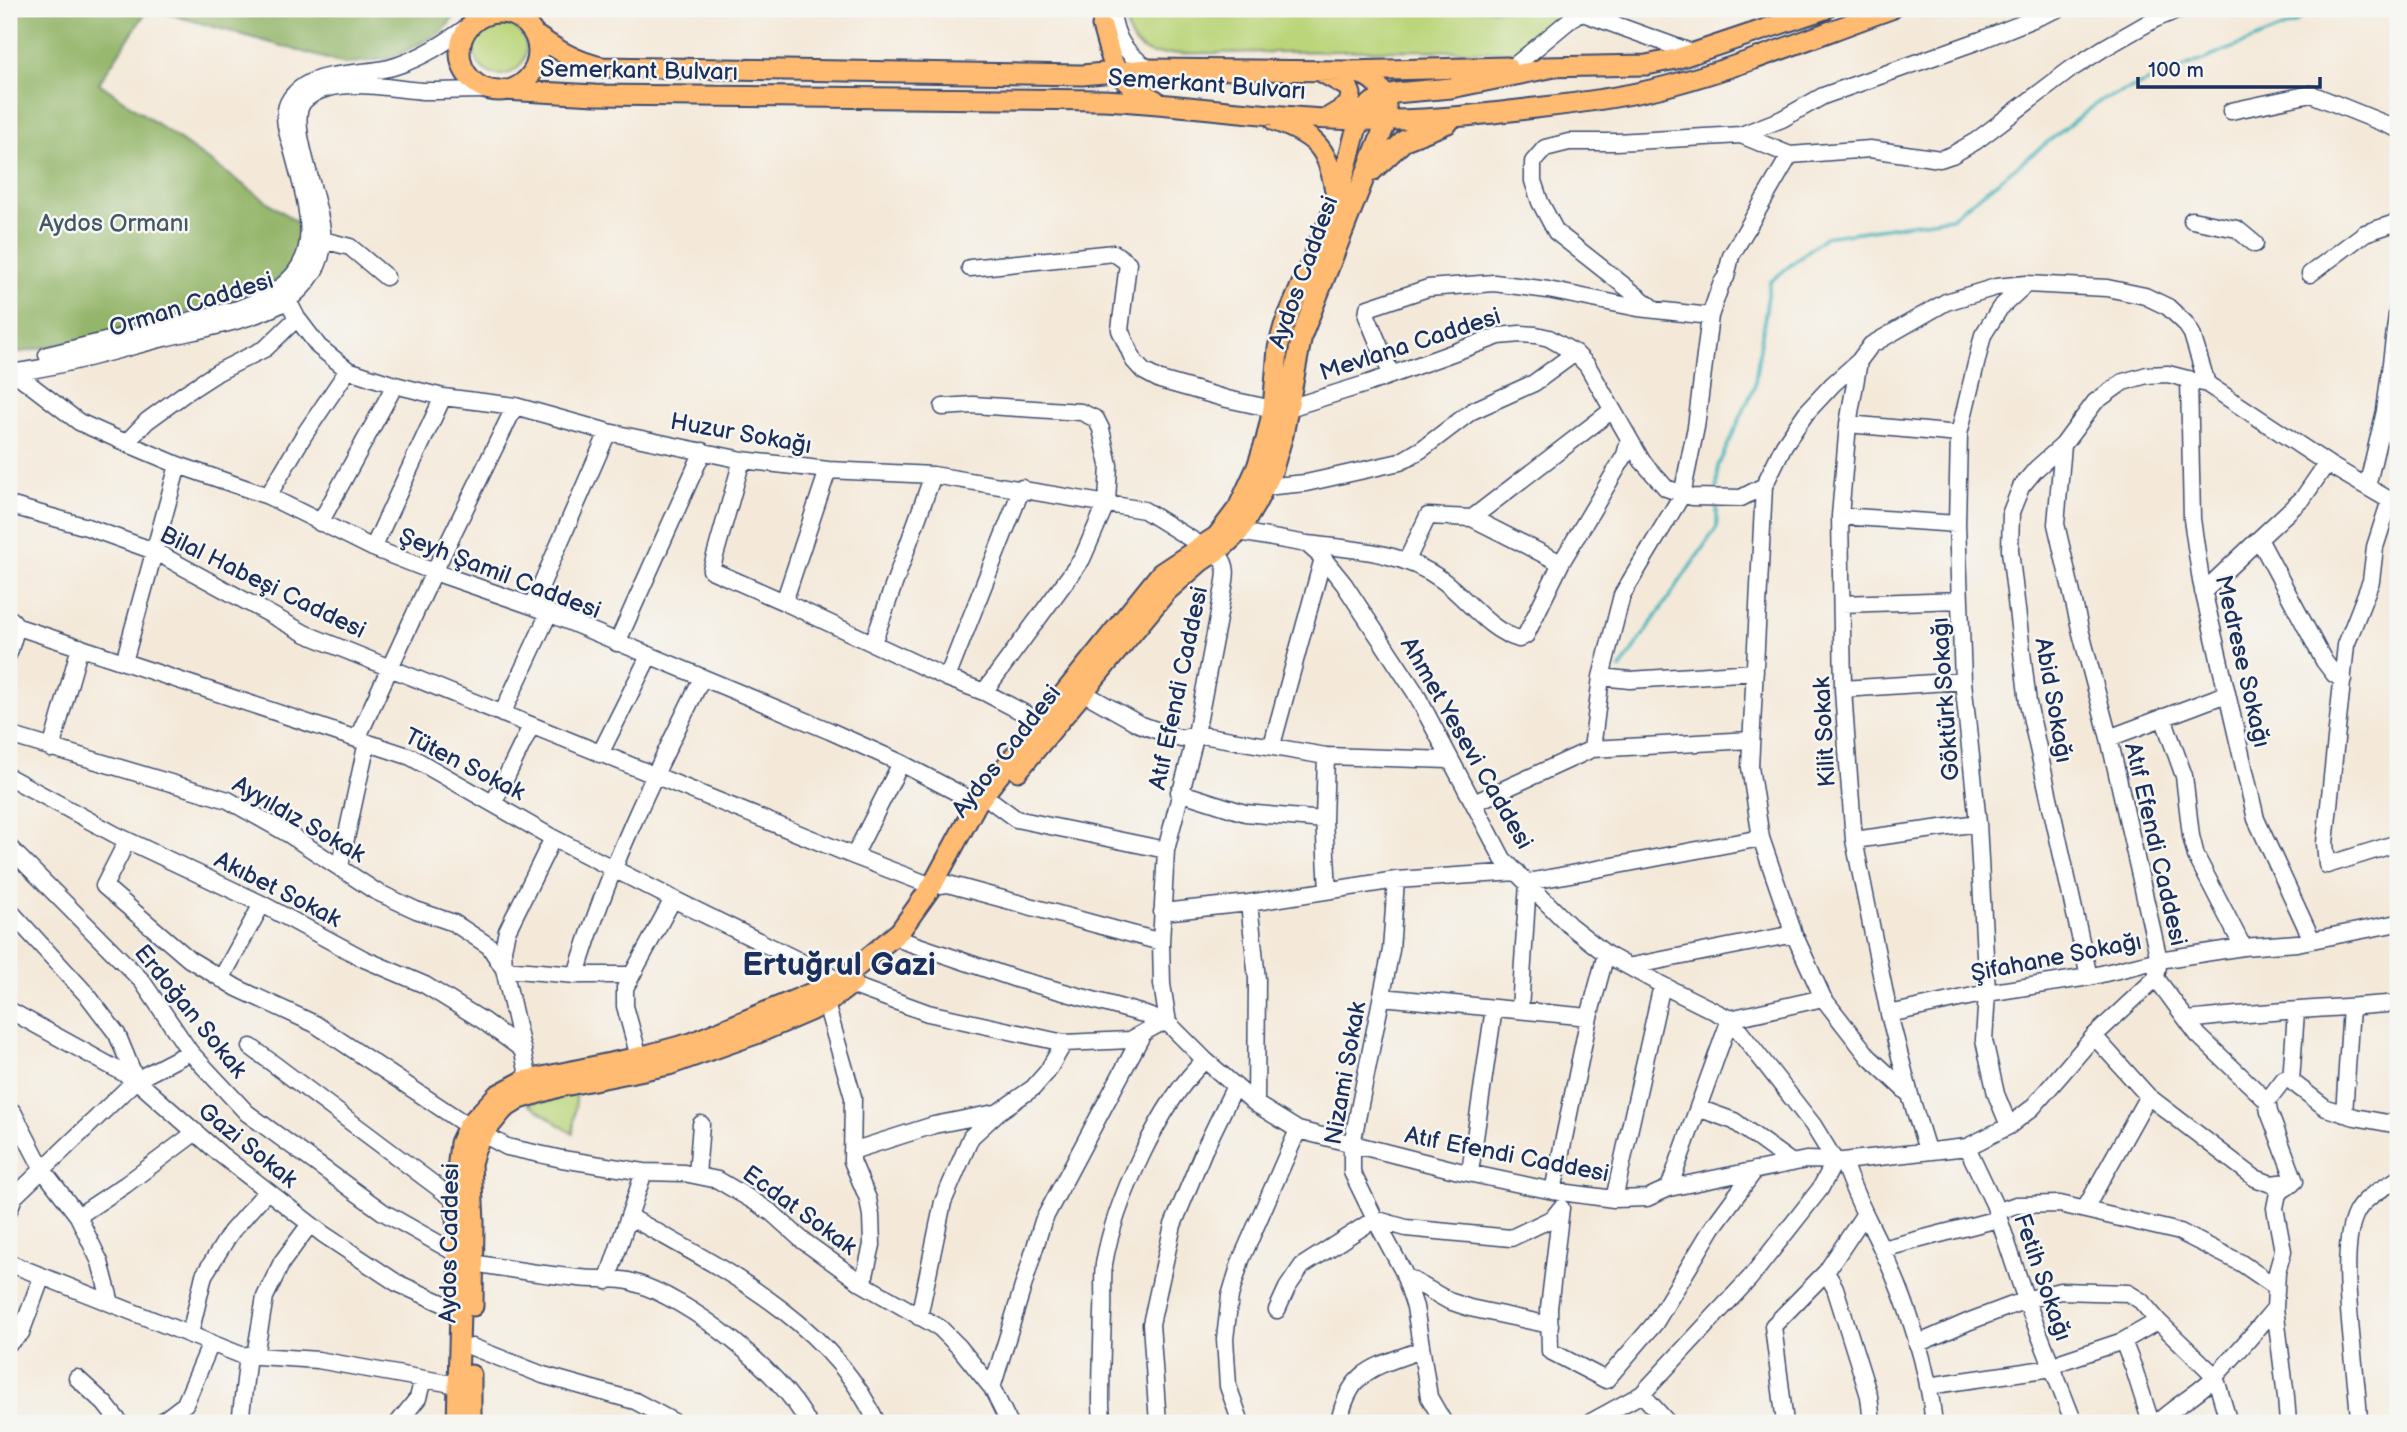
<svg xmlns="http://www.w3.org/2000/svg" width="2407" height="1432" font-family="'Balsamiq Sans',sans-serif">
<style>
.green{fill:#bbd57a;stroke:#6b826c;stroke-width:2}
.forest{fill:#94b66a;stroke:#587264;stroke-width:2}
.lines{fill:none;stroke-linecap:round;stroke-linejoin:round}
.stream{stroke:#45b5bc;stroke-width:3.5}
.minor-casing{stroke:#3c4b70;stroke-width:19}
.major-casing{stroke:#3c4b70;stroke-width:23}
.minor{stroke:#fff;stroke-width:16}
.major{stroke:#febb71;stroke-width:19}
.labels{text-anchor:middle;stroke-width:5;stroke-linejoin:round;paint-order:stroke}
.street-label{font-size:24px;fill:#1b2f5e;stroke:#f6f6f2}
.park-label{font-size:24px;fill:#435865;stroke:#f6f6f2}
.district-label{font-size:32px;font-weight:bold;fill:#1b2f5e;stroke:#f6f6f2}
</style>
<rect width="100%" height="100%" fill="#f6f6f2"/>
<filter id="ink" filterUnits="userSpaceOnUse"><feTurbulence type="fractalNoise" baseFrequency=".0143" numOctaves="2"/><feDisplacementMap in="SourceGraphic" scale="14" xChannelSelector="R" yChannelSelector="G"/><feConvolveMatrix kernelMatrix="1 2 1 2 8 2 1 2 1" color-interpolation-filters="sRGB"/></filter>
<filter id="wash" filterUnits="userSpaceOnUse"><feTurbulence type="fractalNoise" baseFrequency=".00686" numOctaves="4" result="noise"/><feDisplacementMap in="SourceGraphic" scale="28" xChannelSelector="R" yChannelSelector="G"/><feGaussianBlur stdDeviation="1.57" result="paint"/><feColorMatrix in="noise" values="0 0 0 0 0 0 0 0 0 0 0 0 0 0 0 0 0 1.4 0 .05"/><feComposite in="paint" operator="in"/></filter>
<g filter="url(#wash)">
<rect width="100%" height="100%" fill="#f4e9d9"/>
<!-- green -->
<path class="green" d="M1124,9H1575L1524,52L1402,50L1152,54C1128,45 1128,32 1124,9Z
M474 49a26 26 0 1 1 52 0a26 26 0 1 1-52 0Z
M577,1088L573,1134L528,1103Z"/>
<!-- forest -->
<path class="forest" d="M9,9H148L99,83L302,226C302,249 293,267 276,282C256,298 226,302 201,309C138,326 74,344 9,354Z
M151,9H461L442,32L392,58L345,64Z"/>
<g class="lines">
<!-- stream -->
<path class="stream" d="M1717,488L1718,466L1754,388L1770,282L1825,237L1951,218L2100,101L2295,23L2310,9
M1620,669L1717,527V508"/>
</g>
</g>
<g filter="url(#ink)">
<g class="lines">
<defs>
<path id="minor" d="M1099,9L1102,26
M1111,9C1116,40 1123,51 1149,69
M1580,12L1696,54
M1513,67L1583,9
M2231,111L2311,94L2398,129
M1741,135L1782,119L1823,96L1981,40L2058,9
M2192,220L2237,229L2255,244
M323,240L350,247L386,277
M970,268L1114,253L1128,263L1120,330L1134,361L1143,371L1160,380L1227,399L1273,409L1289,408L1369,383L1499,336L1520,334L1536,335L1549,338L1575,353L1587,365L1642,461L1666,488L1692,497L1741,498L1764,486L1784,445L1806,413L1833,384L1859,361L1871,345L1946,302L1996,287L2026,284L2107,288L2145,296L2168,307L2185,323L2192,334L2207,384
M2310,274L2365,233L2398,222
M281,287L297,318L319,347L348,370L395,385L443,397L515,406L608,432L742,460L828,470L933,475L1144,510L1220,557C1228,566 1226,576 1224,587L1196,734L1166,850L1161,942L1162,984L1168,1023
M1655,310L1556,232L1540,202L1533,181V162L1545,148L1569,142H1616L1741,135L1790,155L1870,149L1940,159L1952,155L1976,141L2071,69L2104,48L2155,19L2180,9
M47,355L238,309C332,275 312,223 291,145C286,130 281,112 291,98C313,67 364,77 396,66C424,57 446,42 470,25
M1859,361L1848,424L1840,516L1843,689L1848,764L1854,840L1889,1014L1910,1095
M9,373C61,367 113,351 164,338C201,329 248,321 281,304C300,294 319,271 322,250C329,214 283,123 304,101C330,74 390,89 423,91C446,91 469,90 492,90
M15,373L79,422L126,443L178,465L268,496L373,548L434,572L532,606L830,731L901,763L977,803
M1391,374L1367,316L1368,308L1428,288L1494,283L1548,290L1638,308L1710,316
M2189,379L2192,519L2201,581L2256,819L2312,940
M943,407L973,405L1081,412L1096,419L1101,429L1109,465L1107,502L1082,559L984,692
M2398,412L2385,411L2398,450
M1848,424L1959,434
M126,443L147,421L184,394L218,372L266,348L297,318
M2063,445L2036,469L2021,487L2011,512L2010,550L2028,703L2089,977
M742,460L711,570L784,602L947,678L984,692L1041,722
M1764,486L1750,767L1761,838L1794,934L1823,998L1869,1057L1910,1095L1927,1150
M1264,487L1306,483L1400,462L1422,449L1472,411L1534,383L1575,353
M2367,487L2385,411L2398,307
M268,496L304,435L348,370
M2390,500L2375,547L2371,581L2346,645L2325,843L2327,865L2398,843
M9,505L87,527L154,551L306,634L854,856L932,886L948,884L1161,942
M1840,516L1957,524
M1472,518L1611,411
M320,523L395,385
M1239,532L1307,544L1323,558L1344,584L1415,692L1503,859L1569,925L1606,954L1662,985L1730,1019L1813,1125L1835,1161L1820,1189L1750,1278L1642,1394L1589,1423
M2259,539L2303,498L2327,463
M1307,544C1354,549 1403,552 1442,580C1468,599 1487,630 1519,639L1526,635L1561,563L1625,455L1629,440
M373,548L443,397
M1407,560L1428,516L1472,518L1561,563
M2203,592L2259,539L2324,661L2334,674L2343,680
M784,602L828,470
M1842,604L1960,600
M532,606L608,432
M9,624L411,757L553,838L673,899L840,981L928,1013L1064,1043L1130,1040L1159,1024L1168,1023
M617,643L703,451
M873,643L933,475
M9,653L17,626L12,620
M124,662L178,465
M1601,677L1630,680L1755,672
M947,678L1022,488
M1843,689L1963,681
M1084,693L1139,724L1181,739L1196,734L1326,756L1449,760
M502,714L549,613
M2163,717L2184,776L2191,836L2196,856L2243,947
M9,735L228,800L290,835L375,891L416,910L454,923L489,946L504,969L576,975
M2109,738L2226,694
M357,739L434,572L515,406
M1272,745L1323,558
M51,749L80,647
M1592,749L1750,740
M600,754L649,656
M1326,756L1324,820L1328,890
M9,777L116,835L262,904L364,959L425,985L482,1020L523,1050
M1179,792L1245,813L1324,820
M494,802L531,726
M993,802L1016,819L1166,850
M1474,803L1592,749L1601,677L1622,595L1682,495L1696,427L1710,316L1721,284L1726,277L1731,256L1790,155
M1854,840L1978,823
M127,841L104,886L189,959L237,988L315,1024L468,1126L507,1147L562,1159L644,1172L684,1173L718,1180L752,1200L772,1213L802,1240L863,1284L940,1328L959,1347L992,1388L1009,1423
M9,847L142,981L190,1052L247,1113L383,1212L459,1255
M854,856L901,763
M340,866L367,742
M1396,880L1391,950L1352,1144V1172L1375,1219L1403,1271L1415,1307L1429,1397L1444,1423
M1249,903L1257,979L1256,1104
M9,910L88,996L117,1034L136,1080
M1162,912L1249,903L1396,880L1517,872
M904,941L1016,979L1140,1013L1168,1023L1205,1060L1256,1104L1298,1130L1459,1171L1553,1191L1614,1199L1647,1198L1669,1188L1806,1160L1843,1161L1967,1147L2009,1126L2032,1108L2094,1036L2156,978L2159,960L2109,738L2081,633L2056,524L2063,445L2095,402L2123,382L2147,375L2168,374L2207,384L2331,466L2398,505
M1632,966L1794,934
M631,975H576C607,871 654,775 702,678
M2156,978L2198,1035L2267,1101L2269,1112L2295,1181
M221,979L262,904
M1382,997L1589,1017
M826,1004L853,1097L852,1161L868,1199L871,1216L872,1245L863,1284
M9,1010L136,1080L220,1154L323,1234L397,1283L460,1311
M1520,1010L1528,882L1761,838
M1889,1014L1987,993L2089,977L2159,960L2243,947L2297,943L2398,923
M2189,1020C2258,1011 2329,1009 2398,1003
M2094,1036L2148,1096L2255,1178L2271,1184L2295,1181
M251,1047L456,1201
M639,1057L625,1006V988L673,899
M529,1079L504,969L503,949L507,931L553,838
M2291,1081L2296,1012
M2267,1101L2284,1079L2291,1081L2326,1108L2355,1117L2398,1125
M1698,1108L1734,1121L1792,1163
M13,1112L43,1170L78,1216L100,1262L111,1303
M2344,1114L2351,1007
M2009,1126L1996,1094L1984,1040L1987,993L1978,823L1963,681L1957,524L1959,434L1983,335L2000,308L2026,284
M1967,1147L1994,1204L2026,1300L2074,1423
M852,1151L934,1125L995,1113
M1843,1161C1853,1193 1868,1219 1882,1249C1907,1301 1928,1366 1934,1423
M1470,1172L1494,1008
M697,1175L701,1124
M1669,1188L1730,1019L1823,998
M1553,1191L1589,1017L1606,954
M1614,1199L1662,985
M1561,1208L1549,1308L1550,1351L1606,1380L1655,1323L1713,1227L1755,1170
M2085,1209L2148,1096
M9,1210L14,1197L136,1080L190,1052
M1996,1212L2016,1205L2060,1204L2180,1232L2241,1263L2276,1287
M78,1216L125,1185L196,1132
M630,1217C721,1268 832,1322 877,1423
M1882,1249L1998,1219
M9,1263L241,1355L318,1360L458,1385H470
M473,1263C509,1269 543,1275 579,1278C594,1280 620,1278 632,1282C689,1298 781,1371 808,1423
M1826,1272L1835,1288L1869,1396L1872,1423
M1405,1276L1449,1301L1470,1308L1550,1325
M607,1281L644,1172
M1277,1310L1287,1288L1302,1266L1375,1219L1406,1228L1511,1238L1553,1218L1561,1208
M919,1317L943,1202L971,1137L997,1113L1033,1088L1047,1072L1064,1043
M190,1334L204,1275L231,1232L267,1191
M2123,1341L2134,1369L2151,1423
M9,1343L21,1333L42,1276
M1917,1344L1970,1321L2026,1300L2060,1291L2128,1293L2141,1301L2158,1321L2215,1376L2229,1423
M472,1347L543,1375L635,1401L676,1423
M255,1356L265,1297L282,1262L310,1224
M77,1378L105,1404L120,1423
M1928,1386L2052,1368L2063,1361L2123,1341L2158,1321
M992,1388L1043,1221L1142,1035
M1642,1394L1668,1423
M160,1423L185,1404L211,1343
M240,1423L248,1355
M398,1423L418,1398L423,1379
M1102,1423L1101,1404C1101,1373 1102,1343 1103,1313C1104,1297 1102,1280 1104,1264C1114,1204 1160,1102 1205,1060
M1158,1423L1151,1324L1173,1225L1204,1150L1235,1086
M1241,1423L1228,1386L1225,1339L1230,1296L1241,1260L1298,1130
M1339,1423C1349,1369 1375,1367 1421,1350
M1785,1423L1773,1326L1826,1272L1864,1215
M2157,1423C2173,1407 2193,1397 2209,1382C2233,1359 2254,1333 2275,1308
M2288,1423L2286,1397L2275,1308L2277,1272L2283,1251L2275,1208L2278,1193L2293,1183
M2359,1423C2358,1372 2335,1254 2356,1213C2364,1197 2384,1188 2398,1179"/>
<path id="major" d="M460 52a39 39 0 1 1 78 0a39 39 0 1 1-78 0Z
M1102,26C1115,70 1112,77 1155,100
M534,34C556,49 576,62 602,67L1082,75L1149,69L1348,71L1507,67
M1544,67L1646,65L1676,59L1825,9
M1323,73L1348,87L1351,94L1349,105L1329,117
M504,90L595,95L1103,100C1198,105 1293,122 1388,120C1437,120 1486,114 1535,108C1581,103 1627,97 1671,85C1746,65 1818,35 1891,9
M1275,121C1320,137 1329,151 1336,197
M1372,171L1405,140L1448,123
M1018,771L1167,591L1200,562L1224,546L1239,532L1255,505L1272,472L1283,435L1302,335L1387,120C1387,92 1378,75 1348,71
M473,1306L474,1222L471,1163L476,1147L484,1133L504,1109L520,1099L559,1087L669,1065L756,1034L826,1004L853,983
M457,1423L460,1311L455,1189L460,1143L468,1126L497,1095L523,1081L639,1057L691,1043L840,981L900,931L932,886L977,803L1041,722L1161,573L1217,536L1238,508L1257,467L1266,440L1273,409L1278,348L1284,326L1337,201L1361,112L1373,102L1395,93L1451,88L1555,67
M471,1423V1375"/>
</defs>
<!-- minor casing -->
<use href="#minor" class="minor-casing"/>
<!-- major casing -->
<use href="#major" class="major-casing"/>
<!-- minor -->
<use href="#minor" class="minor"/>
<!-- major -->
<use href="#major" class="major"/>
</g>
</g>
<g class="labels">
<!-- street labels -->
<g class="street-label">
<text transform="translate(639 70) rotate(1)" y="8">Semerkant Bulvarı</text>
<text transform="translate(1207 84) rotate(4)" y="8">Semerkant Bulvarı</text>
<text transform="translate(1303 272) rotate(-70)" y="8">Aydos Caddesi</text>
<text transform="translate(191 304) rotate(-17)" y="8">Orman Caddesi</text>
<text transform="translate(1410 344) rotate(-18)" y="8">Mevlana Caddesi</text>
<text transform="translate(741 433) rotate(10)" y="8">Huzur Sokağı</text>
<text transform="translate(500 573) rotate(21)" y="8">Şeyh Şamil Caddesi</text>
<text transform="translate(263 582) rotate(26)" y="8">Bilal Habeşi Caddesi</text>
<text transform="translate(2243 661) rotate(77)" y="8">Medrese Sokağı</text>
<text transform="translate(1178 688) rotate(-78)" y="8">Atıf Efendi Caddesi</text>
<text transform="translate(1945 699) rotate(-94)" y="8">Göktürk Sokağı</text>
<text transform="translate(2054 700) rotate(80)" y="8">Abid Sokağı</text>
<text transform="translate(1824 732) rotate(-93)" y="8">Kilit Sokak</text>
<text transform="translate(1467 743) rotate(60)" y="8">Ahmet Yesevi Caddesi</text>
<text transform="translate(1006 751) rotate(-52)" y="8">Aydos Caddesi</text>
<text transform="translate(465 764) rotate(27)" y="8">Tüten Sokak</text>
<text transform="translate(299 819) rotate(30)" y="8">Ayyıldız Sokak</text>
<text transform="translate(2156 844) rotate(77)" y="8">Atıf Efendi Caddesi</text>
<text transform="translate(278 889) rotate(27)" y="8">Akıbet Sokak</text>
<text transform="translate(2056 957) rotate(-11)" y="8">Şifahane Sokağı</text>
<text transform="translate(191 1011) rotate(51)" y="8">Erdoğan Sokak</text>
<text transform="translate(1345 1073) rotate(-80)" y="8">Nizami Sokak</text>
<text transform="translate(248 1145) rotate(39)" y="8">Gazi Sokak</text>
<text transform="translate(1507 1154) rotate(11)" y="8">Atıf Efendi Caddesi</text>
<text transform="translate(800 1210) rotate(36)" y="8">Ecdat Sokak</text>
<text transform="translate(449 1243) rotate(-89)" y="8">Aydos Caddesi</text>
<text transform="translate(2043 1277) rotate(71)" y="8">Fetih Sokağı</text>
</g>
<!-- park labels -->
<g class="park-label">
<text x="114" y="231">Aydos Ormanı</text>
</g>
<!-- district labels -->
<g class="district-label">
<text x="839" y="975">Ertuğrul Gazi</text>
</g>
</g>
<!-- margin -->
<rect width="2407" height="1432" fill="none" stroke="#f6f6f2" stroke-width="35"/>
<!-- scale -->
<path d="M2138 77v10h182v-10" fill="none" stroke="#1b2f5e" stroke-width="3.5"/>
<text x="2148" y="77" font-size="21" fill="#1b2f5e" stroke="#f6f6f2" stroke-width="5" paint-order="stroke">100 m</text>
</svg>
